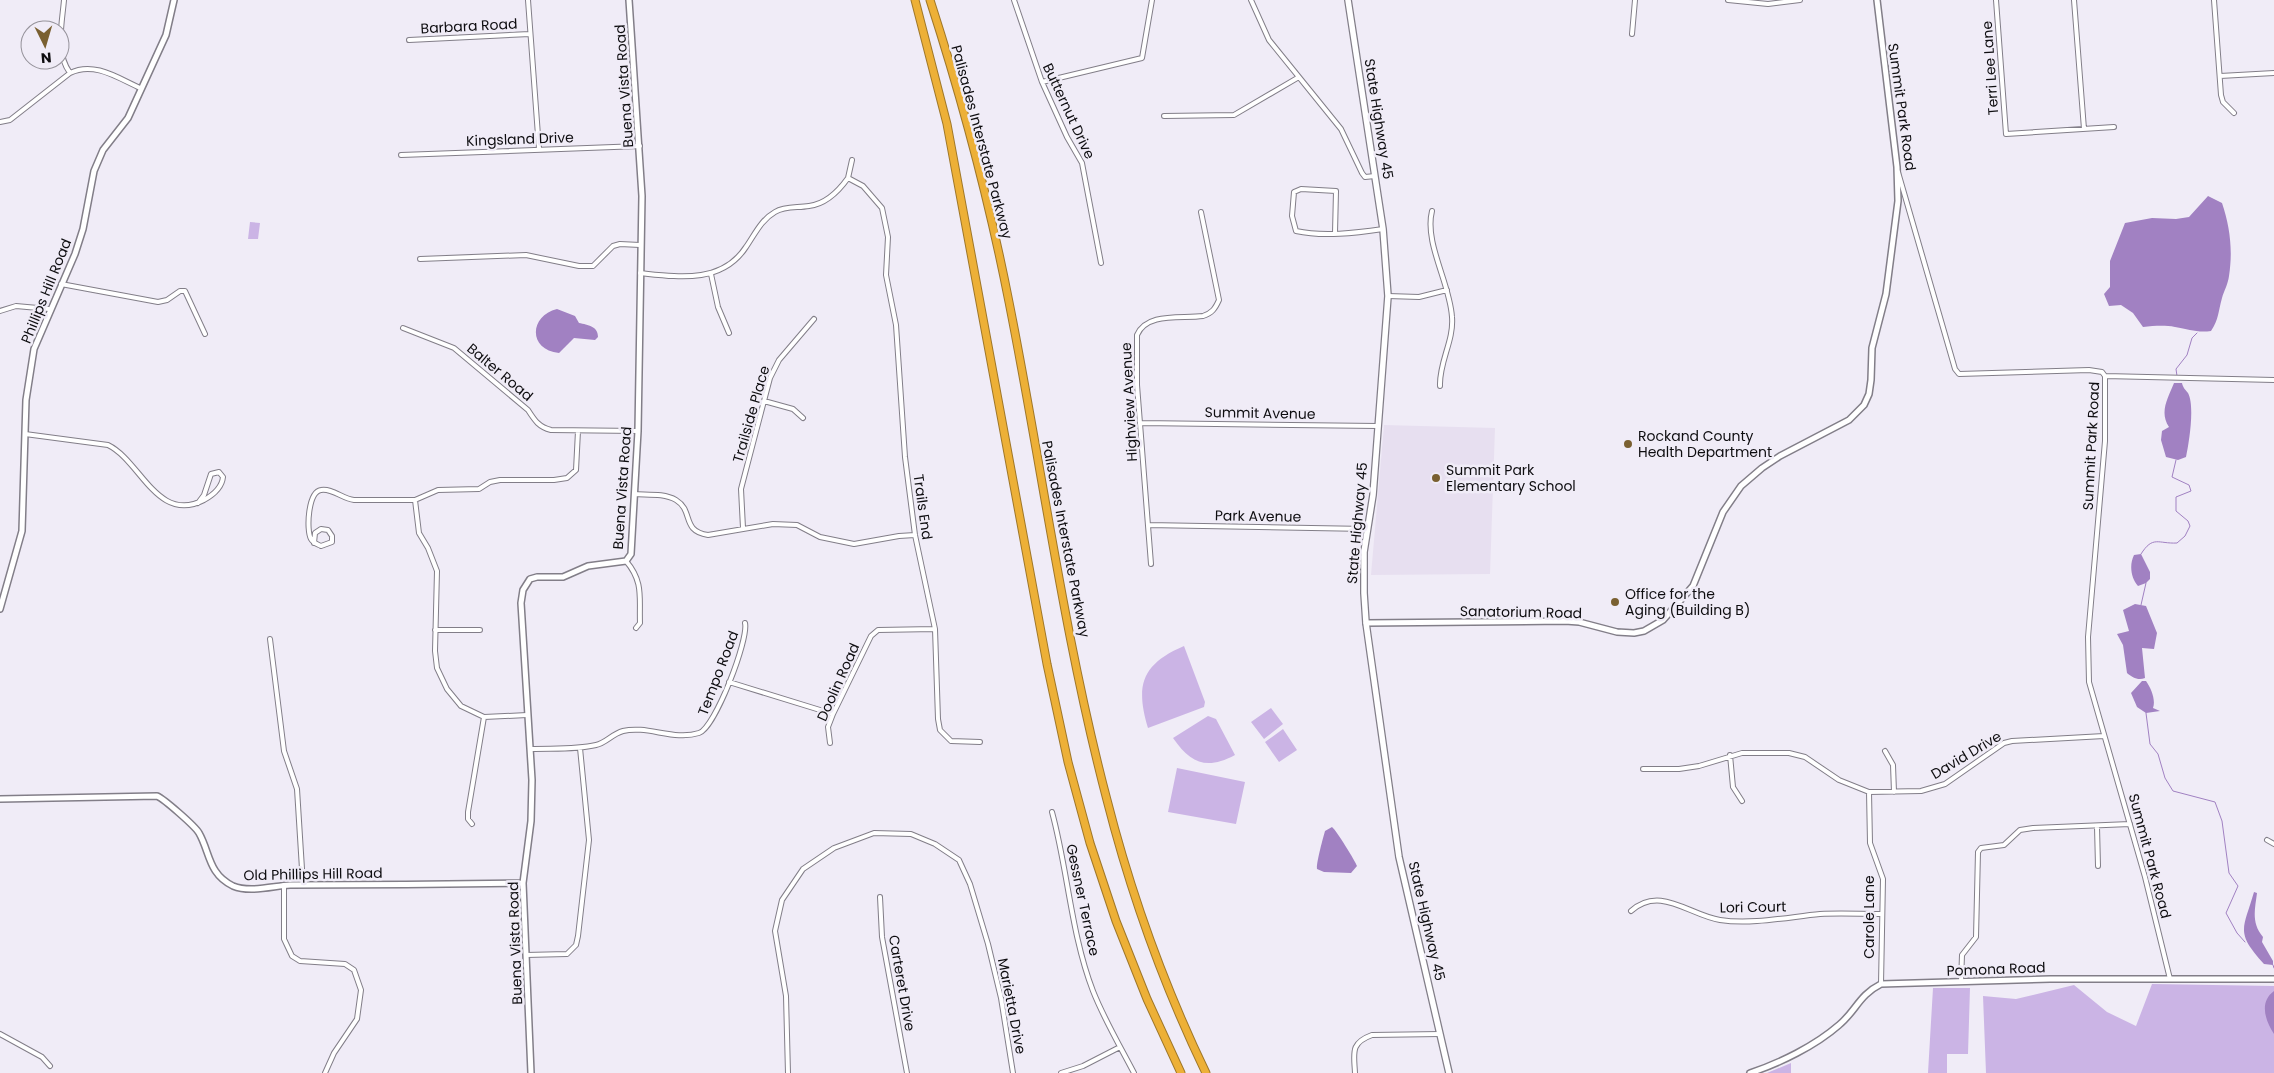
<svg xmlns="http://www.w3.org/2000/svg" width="2274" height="1073" font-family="Poppins,sans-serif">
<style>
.built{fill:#e7dff0}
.green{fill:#cbb4e5}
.water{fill:#a181c2}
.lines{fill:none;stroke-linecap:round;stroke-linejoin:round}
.stream{stroke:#a181c2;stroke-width:1}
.minor-casing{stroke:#827e88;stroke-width:6}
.tertiary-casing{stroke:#827e88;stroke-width:8}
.secondary-casing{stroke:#827e88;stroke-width:8}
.motorway-casing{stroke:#9f7729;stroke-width:9}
.minor{stroke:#fff;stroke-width:4}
.tertiary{stroke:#fff;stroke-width:5}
.secondary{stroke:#fff;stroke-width:5.5}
.motorway{stroke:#edb037;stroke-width:7}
.poi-dot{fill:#7a6031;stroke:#f0ecf7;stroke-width:2}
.labels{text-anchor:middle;stroke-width:5;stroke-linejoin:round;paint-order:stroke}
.street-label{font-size:14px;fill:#0e0d10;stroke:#f0ecf7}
.poi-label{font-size:14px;fill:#0e0d10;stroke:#f0ecf7;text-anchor:start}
</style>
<rect width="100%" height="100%" fill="#f0ecf7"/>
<!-- built -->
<path class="built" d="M1384,425L1495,428L1490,574L1371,575Z"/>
<!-- green -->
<path class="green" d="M250,222L260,223L258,239H248Z
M1184,646L1205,702L1204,707L1148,728C1135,685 1142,664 1184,646Z
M1271,708L1283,724L1264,739L1251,722Z
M1208,716L1216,719L1235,755C1207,770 1191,764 1173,738Z
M1283,729L1297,750L1279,762L1265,742Z
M1177,768L1245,782L1236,824L1168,812Z
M2152,984L2274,986V1073H1986L1983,996L2016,999L2074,985L2107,1012L2136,1026Z
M1933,988H1970L1968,1054H1947V1073H1928Z
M1791,1063V1073H1766H1767Z"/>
<!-- water -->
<path class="water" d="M2208,196L2222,203C2230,227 2233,250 2229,276C2228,284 2224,291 2222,298C2218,312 2219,319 2211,331C2197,333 2189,329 2175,327C2164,325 2154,326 2143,327L2133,313L2121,305L2109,306L2104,294L2110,287V261L2125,223L2152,218L2176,219L2189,217Z
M557,309L575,316L579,323C588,325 598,326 598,337L595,340L574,338L559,353C528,350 529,316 557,309Z
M2174,383H2182C2183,388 2185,389 2188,393C2195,406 2189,443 2186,457L2178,460L2166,457L2161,440L2162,431L2169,427C2159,412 2168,398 2174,383Z
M2141,554L2150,572V579L2146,583L2138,586C2131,578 2129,565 2134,555Z
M2135,604L2146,606L2157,633L2154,649L2142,648L2145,678C2138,681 2132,677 2127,673L2123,645L2117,634L2129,631L2123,610Z
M2142,681H2146C2151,688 2156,700 2153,708L2160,711L2146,713L2137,707L2131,693Z
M1332,827C1336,830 1356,862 1357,866L1351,873L1324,872L1317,869C1316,864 1323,838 1325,831Z
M2254,892L2257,893C2255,909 2251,923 2263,937L2262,942L2273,961V965L2264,964C2235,932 2243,930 2254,892Z
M2274,991V1034C2265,1020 2259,1002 2274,991Z"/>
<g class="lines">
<!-- stream -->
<path class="stream" d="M2177,376L2176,369L2187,355L2192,338L2197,333
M2141,554C2153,535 2158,544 2177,543L2185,536L2190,526L2188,521L2176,511V497L2191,491L2189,485L2172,477L2176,460
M2141,605L2146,583
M2146,713L2150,744L2158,754L2165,778L2173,791L2215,802L2222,821L2229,873L2238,886L2226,913L2237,933L2245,942
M2273,965L2274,968"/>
<defs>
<path id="minor" d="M64,0C62,24 55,52 70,73
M528,0L539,149
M1014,0L1042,82L1067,137L1082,163L1101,263
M1251,0L1269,40L1341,129L1362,173L1365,177L1375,176
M1728,0L1768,4L1800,0
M1996,0L2006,134L2114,127
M2074,0L2084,129
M2214,0L2221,95L2223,102L2234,113
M1632,34L1635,0
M409,40L530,34
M2220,76L2274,73
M1042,82L1142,58L1152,0
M1164,116L1234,115L1299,77
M0,122L10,120L70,73C94,61 118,78 140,88
M401,155L640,146
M1898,172L1955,369L1959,374L2089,370L2102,372L2105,376V441L2088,637L2089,682L2145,877L2170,979
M848,178L852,160
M1432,211C1424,243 1450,283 1452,317C1454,341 1439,362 1440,386
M1335,233L1336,191L1301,189L1294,192L1292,216L1296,231C1323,237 1356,233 1383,229
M420,259L526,255L579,266H593L613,246L620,244L640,245
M640,273C678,277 722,284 746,247C755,234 761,220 775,212C785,206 797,208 809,206C826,204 838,192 848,178L863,186L882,208L888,237L886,275L896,325L905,457L915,535L935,629L938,719L940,730L951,741L980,742
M711,274L718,307L729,333
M61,284L158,302L167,300L180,291H185L205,334
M1388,296L1419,297L1447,290
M0,311L16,306L49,309
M403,328L454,348L528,410C535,421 539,427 551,430L638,431
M2105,376L2274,380
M764,401L793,409L803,418
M1141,423L1378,426
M25,434L108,445C141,461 157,524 204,500C213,495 222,487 223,477L219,472L211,474L204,495L198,503
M634,494C647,495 664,493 676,500C694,511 681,531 708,535L773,524L797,525L820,537L854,544L899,536L915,535
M415,500L419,533L428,548L437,571L435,651L437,668L447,689L461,706L484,717L527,715
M1148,525L1367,529
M743,528L741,489L770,378L779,360L814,319
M314,543L315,533L321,529L328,530L332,536V542L321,546C317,544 313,543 311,539C306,530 308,492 321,490C332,488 343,499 354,500H415L438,490L479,489L490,482L500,480H554L567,478L576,470L578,431
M626,561C644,582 639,598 640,623L636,628
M1151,564L1137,385V335C1147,312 1181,319 1203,316C1212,313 1215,309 1219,300L1201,212
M435,630H480
M270,639L284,751L297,789L303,885
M729,682L833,714
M830,743L828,727L833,714L871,636L878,630L935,629
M531,749C552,748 575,750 596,745C606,743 612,734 623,731C647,725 674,741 699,733C715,728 749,639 745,623
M1885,751L1893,765L1894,792
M1730,755L1733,787L1742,801
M1643,769H1679L1699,766L1742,753H1789L1805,757L1839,780L1869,792L1921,791L1945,784L2004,743L2012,741L2104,736
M1869,792L1870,843L1883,879L1881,984
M1052,812C1068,871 1071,934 1093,991C1104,1019 1120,1046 1134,1073
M472,824L468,819V812L484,717
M2097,827L2098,866
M2267,840L2274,844
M284,885V939L292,956L300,961L345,964L354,970L361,990L357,1019L334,1053L325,1073
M880,897L882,937L907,1073
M1631,911C1660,885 1689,915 1720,920C1751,925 1789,917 1820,914C1840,913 1861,914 1881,914
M526,955L567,954L576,945L578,936L589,840L580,748
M1961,982L1962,955L1976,937L1978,852L1981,848L2004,845L2020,830L2033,828L2130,824
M0,1034L42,1057L50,1066
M788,1073L786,996L775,931L782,900L803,869L834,848L874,833L911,834L935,844L959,860L970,884L988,944L1001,998L1013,1073
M1061,1073L1083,1066L1120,1047
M1355,1073C1354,1053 1350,1043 1372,1035L1440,1034"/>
<path id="tertiary" d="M0,609L22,531L26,400L34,349L75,254L83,229L94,171L103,150L128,118L166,35L174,0
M1366,623L1565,621L1579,622L1617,632L1634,633L1644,631L1663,620L1693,586L1723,512L1741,486L1762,468L1780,456L1849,420L1864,405L1869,394L1871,380L1872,348L1886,294L1898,201L1897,167L1877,0
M0,799L157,796C164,799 195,826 199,833C210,852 208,874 233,886C250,893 273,886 290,885C368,885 445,884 523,883
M531,1073L523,883L531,821L532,780L521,603L523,590L530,579L537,577H563L588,566L626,561L631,554L638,431L642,196L629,0
M1750,1073C1780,1063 1815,1046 1839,1025C1856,1011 1859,995 1881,984L2050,979H2274"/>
<path id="secondary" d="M1348,0L1383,229L1388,296L1373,495L1364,552V593L1366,623L1399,857L1449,1073"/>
<path id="motorway" d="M915,0L947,124L1047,664L1068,762L1090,843L1116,921L1147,999L1181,1073
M930,0C962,99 989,200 1009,302C1042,468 1064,637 1107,800C1131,894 1164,986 1206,1073"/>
</defs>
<!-- minor casing -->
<use href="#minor" class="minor-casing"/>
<!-- tertiary casing -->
<use href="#tertiary" class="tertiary-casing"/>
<!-- secondary casing -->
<use href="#secondary" class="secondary-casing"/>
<!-- motorway casing -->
<use href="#motorway" class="motorway-casing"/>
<!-- minor -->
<use href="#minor" class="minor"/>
<!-- tertiary -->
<use href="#tertiary" class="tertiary"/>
<!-- secondary -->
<use href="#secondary" class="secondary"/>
<!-- motorway -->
<use href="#motorway" class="motorway"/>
</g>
<!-- markers -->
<g class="poi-dot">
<circle cx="1628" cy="444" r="5"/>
<circle cx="1436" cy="478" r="5"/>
<circle cx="1615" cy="602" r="5"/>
</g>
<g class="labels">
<!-- street labels -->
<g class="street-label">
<text transform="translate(469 26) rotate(-3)" y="5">Barbara Road</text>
<text transform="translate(1990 68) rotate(-94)" y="5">Terri Lee Lane</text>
<text transform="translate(624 86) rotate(-94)" y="5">Buena Vista Road</text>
<text transform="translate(1902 107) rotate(82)" y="5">Summit Park Road</text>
<text transform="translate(1069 111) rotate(65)" y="5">Butternut Drive</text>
<text transform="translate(1379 119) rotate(81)" y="5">State Highway 45</text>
<text transform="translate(520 139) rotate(-2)" y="5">Kingsland Drive</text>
<text transform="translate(982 142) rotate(75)" y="5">Palisades Interstate Parkway</text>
<text transform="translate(46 291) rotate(-68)" y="5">Phillips Hill Road</text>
<text transform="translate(500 372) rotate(40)" y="5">Balter Road</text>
<text transform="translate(1129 402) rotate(-93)" y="5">Highview Avenue</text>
<text transform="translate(1260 413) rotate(1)" y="5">Summit Avenue</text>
<text transform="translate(751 414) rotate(-74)" y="5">Trailside Place</text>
<text transform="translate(2091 446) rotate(-87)" y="5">Summit Park Road</text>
<text transform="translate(622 488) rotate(-86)" y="5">Buena Vista Road</text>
<text transform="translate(923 507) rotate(82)" y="5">Trails End</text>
<text transform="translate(1258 516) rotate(1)" y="5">Park Avenue</text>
<text transform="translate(1357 523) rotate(-85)" y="5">State Highway 45</text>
<text transform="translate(1066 539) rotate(79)" y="5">Palisades Interstate Parkway</text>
<text transform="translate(1521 612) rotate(1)" y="5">Sanatorium Road</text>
<text transform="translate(718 673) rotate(-69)" y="5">Tempo Road</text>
<text transform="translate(838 682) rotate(-66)" y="5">Doolin Road</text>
<text transform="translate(1966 755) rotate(-31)" y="5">David Drive</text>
<text transform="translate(2150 856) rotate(75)" y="5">Summit Park Road</text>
<text transform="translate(313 874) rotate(-1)" y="5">Old Phillips Hill Road</text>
<text transform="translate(1083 900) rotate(78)" y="5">Gessner Terrace</text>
<text transform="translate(1753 907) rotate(-1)" y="5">Lori Court</text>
<text transform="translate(1869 917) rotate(-90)" y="5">Carole Lane</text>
<text transform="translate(1427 921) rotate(77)" y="5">State Highway 45</text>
<text transform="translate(515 943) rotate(-92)" y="5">Buena Vista Road</text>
<text transform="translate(1996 969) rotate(-2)" y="5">Pomona Road</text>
<text transform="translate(902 983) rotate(80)" y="5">Carteret Drive</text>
<text transform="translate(1012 1006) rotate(79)" y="5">Marietta Drive</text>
</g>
<!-- poi labels -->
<g class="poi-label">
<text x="1638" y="441">Rockand County<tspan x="1638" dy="16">Health Department</tspan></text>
<text x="1446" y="475">Summit Park<tspan x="1446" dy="16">Elementary School</tspan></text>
<text x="1625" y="599">Office for the<tspan x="1625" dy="16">Aging (Building B)</tspan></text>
</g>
</g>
<!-- north arrow -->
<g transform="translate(45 45) rotate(175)"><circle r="24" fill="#f0ecf7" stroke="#96939b"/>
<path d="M0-4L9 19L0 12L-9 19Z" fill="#7a6031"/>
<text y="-8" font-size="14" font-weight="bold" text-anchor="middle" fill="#0e0d10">N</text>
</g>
</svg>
